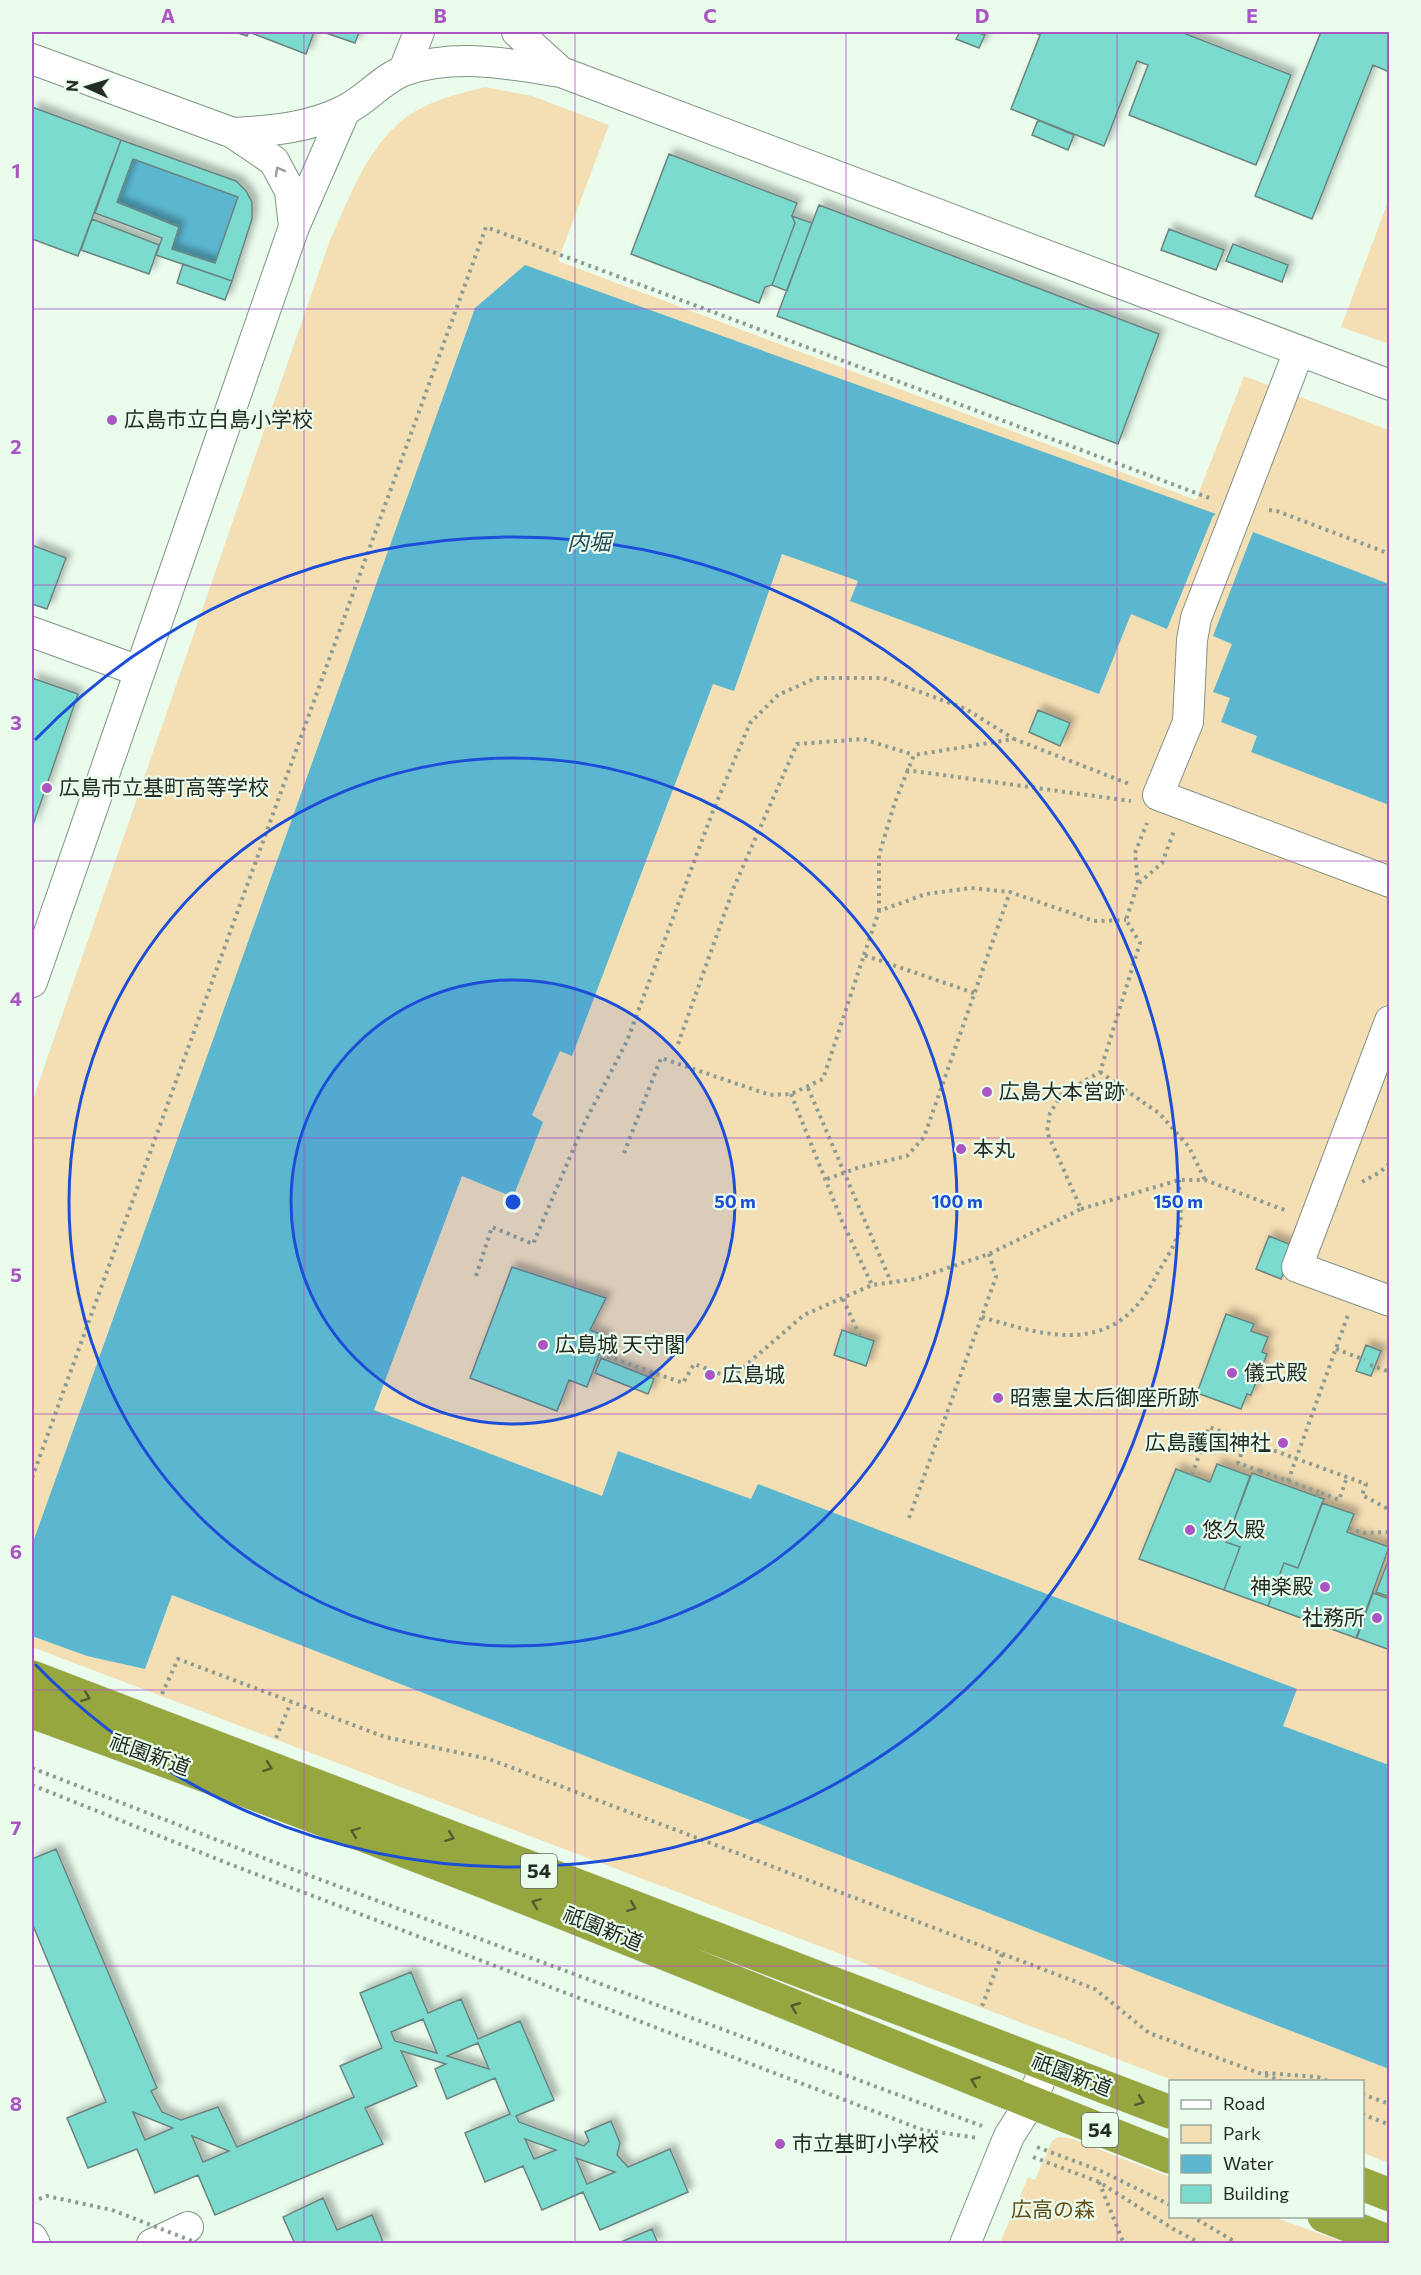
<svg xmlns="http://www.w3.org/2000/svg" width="1421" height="2275" font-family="Commissioner,'Noto Sans JP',sans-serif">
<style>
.green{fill:#f4deb4}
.water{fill:#5bb7d0}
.building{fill:#7adbce;stroke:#6c8480;stroke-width:1.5;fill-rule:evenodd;filter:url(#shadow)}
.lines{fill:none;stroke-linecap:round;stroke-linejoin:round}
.minor-casing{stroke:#819284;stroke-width:32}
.highway-casing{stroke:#e0e1e0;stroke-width:34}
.path{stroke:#8f9c91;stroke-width:4;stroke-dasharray:3 4.5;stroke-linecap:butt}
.minor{stroke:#fff;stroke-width:30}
.highway{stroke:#97a73f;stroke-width:33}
.path-bridge{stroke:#8f9c91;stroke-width:4;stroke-dasharray:3 4.5;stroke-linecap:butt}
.oneway{stroke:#9ca09d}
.oneway2{stroke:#525d2f}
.grid{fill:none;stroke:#aa55c3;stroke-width:1.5;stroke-opacity:0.55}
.ring{fill:none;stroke:#1d4ed8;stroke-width:3}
.poi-dot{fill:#aa55c3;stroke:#eafded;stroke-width:2}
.labels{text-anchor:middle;stroke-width:4.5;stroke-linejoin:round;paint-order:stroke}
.shield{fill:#eafded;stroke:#5f6a61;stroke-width:1.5}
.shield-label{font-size:20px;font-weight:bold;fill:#242b25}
.poi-label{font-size:21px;fill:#242b25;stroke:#eafded;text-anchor:start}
.street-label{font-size:21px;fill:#242b25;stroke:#eafded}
.park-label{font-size:21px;fill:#674f1c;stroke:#eafded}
.water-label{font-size:22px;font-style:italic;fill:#224b56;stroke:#eafded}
.centre{fill:#1d4ed8;stroke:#eafded;stroke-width:3}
.ring-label{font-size:18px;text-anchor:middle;font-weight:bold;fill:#1d4ed8;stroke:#eafded;stroke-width:4.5;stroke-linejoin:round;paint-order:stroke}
.neatline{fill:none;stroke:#aa55c3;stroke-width:2}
.grid-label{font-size:20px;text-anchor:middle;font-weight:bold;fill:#aa55c3}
</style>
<defs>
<filter id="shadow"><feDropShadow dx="5.5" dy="-5.5" stdDeviation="3" flood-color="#0004"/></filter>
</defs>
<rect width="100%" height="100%" fill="#eafded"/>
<!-- green -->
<path class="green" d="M485,87L532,96L609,125L558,261L1196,500L1244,376L1389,430V2163L1363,2153L1362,2082L1175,2081L32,1647V1102L330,240C350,197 366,149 404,119C427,101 458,94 485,87Z
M1389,199L1390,344H1389L1341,327Z
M1058,2137L1070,2138L1170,2177V2216L1274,2217L1345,2243H1000L1028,2177L1035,2180L1052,2141Z"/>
<!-- water -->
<path class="water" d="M133,159L238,197L215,263L172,249L178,227L117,202Z
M525,265L1216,514L1213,516L1167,629L1131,614L1099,694L850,601L858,581L782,554L734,691L713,684L572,1056L560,1051L532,1115L543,1122L513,1197L462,1176L374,1410L602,1496L618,1451L751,1499L758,1484L1297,1689L1283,1726L1389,1765V2069L172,1595L145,1669L87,1656L32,1636V1545L475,308Z
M1253,532L1389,584V805L1251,752L1257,736L1221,722L1230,698L1213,692L1232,644L1213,636Z"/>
<!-- building -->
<path class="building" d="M235,32H314L306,54L249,32L247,36Z
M323,32H359L355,43Z
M960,32H976L985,35L979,48L956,39Z
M1034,32H1181L1291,75L1256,165L1129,115L1148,65L1137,61L1104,146L1011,109L1040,35Z
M1321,32H1390V65L1387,71L1373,65L1312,219L1255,196Z
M32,107L121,140L78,256L32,239Z
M1038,120L1074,135L1068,150L1032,135Z
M121,140L236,181L246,191L252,202V219L232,281L156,255L162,238L95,213ZM133,159L238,197L215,263L172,249L179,227L117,202Z
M669,154L797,203L792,216L795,223L772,285L765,287L759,303L631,254Z
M819,205L1159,334L1118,444L777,316Z
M792,216L812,223L787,291L772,285L795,223Z
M92,219L159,245L149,274L81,250Z
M1169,229L1224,250L1216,270L1161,250Z
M1233,244L1288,265L1282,282L1226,261Z
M183,264L232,281L225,300L177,283Z
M32,545L66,558L47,609L32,604Z
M32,678L78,694L32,828Z
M1038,710L1070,723L1060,746L1029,732Z
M1269,1236L1294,1246L1281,1279L1256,1269Z
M512,1267L606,1298L590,1330L606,1336L587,1387L569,1380L557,1411L470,1378Z
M1226,1314L1254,1324L1251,1331L1268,1337L1262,1352L1267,1354L1251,1395L1247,1394L1241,1409L1197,1393Z
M842,1330L874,1341L866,1366L834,1355Z
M1366,1345L1381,1351L1371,1376L1356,1371Z
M601,1358L654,1379L648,1394L595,1373Z
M1217,1464L1250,1476L1226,1542L1240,1547L1224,1590L1139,1559L1176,1469L1210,1482Z
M1252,1473L1324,1499L1298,1568L1284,1563L1268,1606L1224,1590L1240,1547L1226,1542Z
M1322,1503L1354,1514L1347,1532L1389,1547L1356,1638L1268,1606L1284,1563L1298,1568Z
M1390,1556V1597L1376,1592Z
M1373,1593L1390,1599V1650L1357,1638Z
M56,1849L157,2088L151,2091L162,2112L181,2120L218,2107L237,2147L354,2097L340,2066L382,2048L360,1993L411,1972L428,2013L461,1999L478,2039L520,2021L554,2100L516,2116L519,2122L584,2146L589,2141L585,2132L611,2121L620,2143L617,2155L628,2167L670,2149L688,2192L600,2230L583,2192L542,2210L523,2166L485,2182L465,2133L510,2114L495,2078L447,2099L435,2069L446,2064L401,2051L417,2086L365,2108L383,2144L215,2215L198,2175L155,2193L137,2149L88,2168L67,2118L106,2102L32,1923V1859ZM423,2019L437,2053L395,2041L391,2032ZM478,2043L489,2069L447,2056ZM133,2112L173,2128L145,2140ZM192,2136L229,2151L203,2162ZM525,2139L556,2150L534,2159ZM576,2158L615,2172L587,2184Z
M323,2198L337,2230L372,2215L384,2244H295L283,2217Z
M652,2229L658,2244H616Z"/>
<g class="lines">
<defs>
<path id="minor" d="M517,32L561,72
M32,59L233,133L274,161L290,191L294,227
M404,70L419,32
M233,133C270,131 310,128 345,110C366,100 384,77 406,70C457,53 510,64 561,72L1390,385
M1299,351L1196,618L1192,640L1188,722L1158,795L1390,882
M32,632L139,671
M32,982L294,227L345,110
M1390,1021L1297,1267L1390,1301
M32,2238L35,2244
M152,2244L188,2227
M965,2244L1009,2136L1030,2103L1046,2066"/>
<path id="highway" d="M32,1677L1170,2112
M32,1712C230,1784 427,1858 623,1937C806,2010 987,2086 1170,2157
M1362,2184L1390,2195
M1324,2216L1390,2242"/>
</defs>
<!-- minor casing -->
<use href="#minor" class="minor-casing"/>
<!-- highway casing -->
<use href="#highway" class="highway-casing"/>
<!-- path -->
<path class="path" d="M1269,510L1277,511L1390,554
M906,770L1131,801
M1139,883L1162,863L1174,831
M879,911V855L895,802L914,755L1014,739L1132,785
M864,955L879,911L926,894L971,888L1010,892L1094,921L1126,920
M678,1044L734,887L797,744L863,739L914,755
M1100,1072L1160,1114L1189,1147L1205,1180
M808,1088L891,1282
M791,1094L842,1221L872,1285
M624,1153L661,1058L770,1095L791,1094L823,1079L864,955L974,993
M827,1179L860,1167L907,1156L924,1137L1010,892
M1362,1182L1380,1172L1390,1163
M1081,1209L1179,1180H1205L1287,1211
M476,1276L492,1227L533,1244L584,1124L627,1041L713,811L750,723L778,695L816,678H883L966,709L1014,739
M843,1299L860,1336
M982,1317C1053,1339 1117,1355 1156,1276C1164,1262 1175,1246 1179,1231C1183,1216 1179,1195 1179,1180
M1336,1349L1365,1360
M600,1354L683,1383L694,1364L731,1378L804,1315L872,1285L915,1279L989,1254L1081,1209L1047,1132L1050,1113L1062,1094L1100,1072L1140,943L1126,920L1138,883L1135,853L1147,823
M1370,1365L1390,1372
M1246,1440L1238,1463L1260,1471L1259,1475
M1260,1471L1319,1492
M1192,1475L1209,1427L1366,1484L1362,1495L1390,1510
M32,1478L486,227L1212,499
M1288,1481L1348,1315
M1317,1497L1319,1492L1339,1500L1347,1477
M909,1518L996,1277L989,1254
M1349,1528L1363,1533L1390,1532
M1386,1555L1387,1556
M162,1694L178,1659L385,1737L489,1759L1095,1989L1149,2033L1284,2082
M276,1738L291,1702
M32,1768L284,1866L982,2126
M32,1785L227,1863L923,2130L978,2138
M982,2006L1002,1954
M1265,2073L1318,2077L1330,2082
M1362,2114L1390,2125
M1037,2147L1101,2171L1170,2205
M1033,2157L1099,2182L1175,2230L1202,2244
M1099,2182L1124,2244
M39,2199L47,2196L112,2210
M1191,2216L1239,2244"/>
<!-- minor -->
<use href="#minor" class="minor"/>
<!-- highway -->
<use href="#highway" class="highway"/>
<!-- path-bridge -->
<path class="path-bridge" d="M1362,2094L1390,2104
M112,2210L200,2244"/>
</g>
<!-- one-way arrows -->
<defs><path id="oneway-chevron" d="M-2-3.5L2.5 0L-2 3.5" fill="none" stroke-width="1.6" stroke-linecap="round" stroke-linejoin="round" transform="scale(1.5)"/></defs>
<use class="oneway" href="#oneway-chevron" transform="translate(279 171) rotate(-119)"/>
<g class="oneway2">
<use href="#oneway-chevron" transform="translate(86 1697) rotate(21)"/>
<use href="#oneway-chevron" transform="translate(268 1767) rotate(21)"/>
<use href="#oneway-chevron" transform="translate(355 1832) rotate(-159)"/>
<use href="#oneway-chevron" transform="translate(450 1837) rotate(21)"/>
<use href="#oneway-chevron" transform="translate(536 1903) rotate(-159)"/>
<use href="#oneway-chevron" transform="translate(632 1907) rotate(21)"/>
<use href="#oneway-chevron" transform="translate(795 2007) rotate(-158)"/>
<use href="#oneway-chevron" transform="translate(975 2081) rotate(-158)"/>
<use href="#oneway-chevron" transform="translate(1140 2101) rotate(21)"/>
</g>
<!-- grid -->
<path class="grid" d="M304,32V2244M575,32V2244M846,32V2244M1117,32V2244M32,309H1390M32,585H1390M32,861H1390M32,1138H1390M32,1414H1390M32,1690H1390M32,1966H1390"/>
<!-- distance rings -->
<circle cx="513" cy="1202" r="222" fill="#1d4ed8" fill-opacity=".12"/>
<g class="ring">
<circle cx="513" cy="1202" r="222"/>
<circle cx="513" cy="1202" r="444"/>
<path d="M35 740A665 665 0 1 1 35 1664"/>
</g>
<!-- markers -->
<g class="poi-dot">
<circle cx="112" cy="420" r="6"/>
<circle cx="47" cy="788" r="6"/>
<circle cx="987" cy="1092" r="6"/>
<circle cx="961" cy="1149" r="6"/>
<circle cx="543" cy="1345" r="6"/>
<circle cx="1232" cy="1373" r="6"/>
<circle cx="710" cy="1375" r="6"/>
<circle cx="998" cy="1398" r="6"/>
<circle cx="1283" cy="1443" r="6"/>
<circle cx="1190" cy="1530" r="6"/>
<circle cx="1325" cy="1587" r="6"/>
<circle cx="1377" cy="1618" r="6"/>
<circle cx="780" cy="2144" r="6"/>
</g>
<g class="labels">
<!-- shield labels -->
<g class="shield">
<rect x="521" y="1854" width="36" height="34" rx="4.5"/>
<rect x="1082" y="2113" width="36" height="34" rx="4.5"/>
</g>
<g class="shield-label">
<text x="539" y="1878">54</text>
<text x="1100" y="2137">54</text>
</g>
<!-- poi labels -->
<g class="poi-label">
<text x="124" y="427">広島市立白島小学校</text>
<text x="59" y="795">広島市立基町高等学校</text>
<text x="999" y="1099">広島大本営跡</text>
<text x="973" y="1156">本丸</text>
<text x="555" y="1352">広島城 天守閣</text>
<text x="1244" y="1380">儀式殿</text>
<text x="722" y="1382">広島城</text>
<text x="1010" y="1405">昭憲皇太后御座所跡</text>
<text x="1271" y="1450" text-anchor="end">広島護国神社</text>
<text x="1202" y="1537">悠久殿</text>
<text x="1313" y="1594" text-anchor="end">神楽殿</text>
<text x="1365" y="1625" text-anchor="end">社務所</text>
<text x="792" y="2151">市立基町小学校</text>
</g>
<!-- street labels -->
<g class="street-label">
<text transform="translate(150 1755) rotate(20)" y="7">祇園新道</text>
<text transform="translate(603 1929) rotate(22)" y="7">祇園新道</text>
<text transform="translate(1072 2075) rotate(21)" y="7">祇園新道</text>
</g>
<!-- park labels -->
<g class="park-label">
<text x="1053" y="2217">広高の森</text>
</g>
<!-- water labels -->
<g class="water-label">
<text x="589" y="550">内堀</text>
</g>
</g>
<circle cx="513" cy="1202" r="9" class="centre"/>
<g class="ring-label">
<text x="735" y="1208">50 m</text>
<text x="957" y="1208">100 m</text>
<text x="1178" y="1208">150 m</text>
</g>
<!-- border -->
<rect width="1421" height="2275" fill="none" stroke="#eafded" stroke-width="66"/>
<!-- legend -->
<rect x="1169" y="2080" width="195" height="138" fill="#eafded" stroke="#9ba99d" stroke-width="1.5"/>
<rect x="1181" y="2100" width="30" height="9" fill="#ffffff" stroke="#9ba99d" stroke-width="1.5"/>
<text x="1223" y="2110" font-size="18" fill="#242b25">Road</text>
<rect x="1181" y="2125" width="30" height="18" fill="#f4deb4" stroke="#9ba99d" stroke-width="1.5"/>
<text x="1223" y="2140" font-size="18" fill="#242b25">Park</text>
<rect x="1181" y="2155" width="30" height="18" fill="#5bb7d0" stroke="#9ba99d" stroke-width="1.5"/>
<text x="1223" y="2170" font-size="18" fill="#242b25">Water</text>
<rect x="1181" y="2185" width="30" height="18" fill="#7adbce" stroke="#9ba99d" stroke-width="1.5"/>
<text x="1223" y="2200" font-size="18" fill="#242b25">Building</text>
<!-- north arrow -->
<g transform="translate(87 87) rotate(274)" stroke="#eafded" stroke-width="4.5" paint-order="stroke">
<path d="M0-4.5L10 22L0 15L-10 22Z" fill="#242b25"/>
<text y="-9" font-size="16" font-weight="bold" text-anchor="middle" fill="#242b25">N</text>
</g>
<rect x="33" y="33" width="1355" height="2209" class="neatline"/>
<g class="grid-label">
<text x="168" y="23">A</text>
<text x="440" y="23">B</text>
<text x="710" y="23">C</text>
<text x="982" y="23">D</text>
<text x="1252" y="23">E</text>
<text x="16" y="178">1</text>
<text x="16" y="454">2</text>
<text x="16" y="730">3</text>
<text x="16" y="1006">4</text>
<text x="16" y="1282">5</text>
<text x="16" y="1559">6</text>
<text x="16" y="1835">7</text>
<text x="16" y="2111">8</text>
</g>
</svg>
